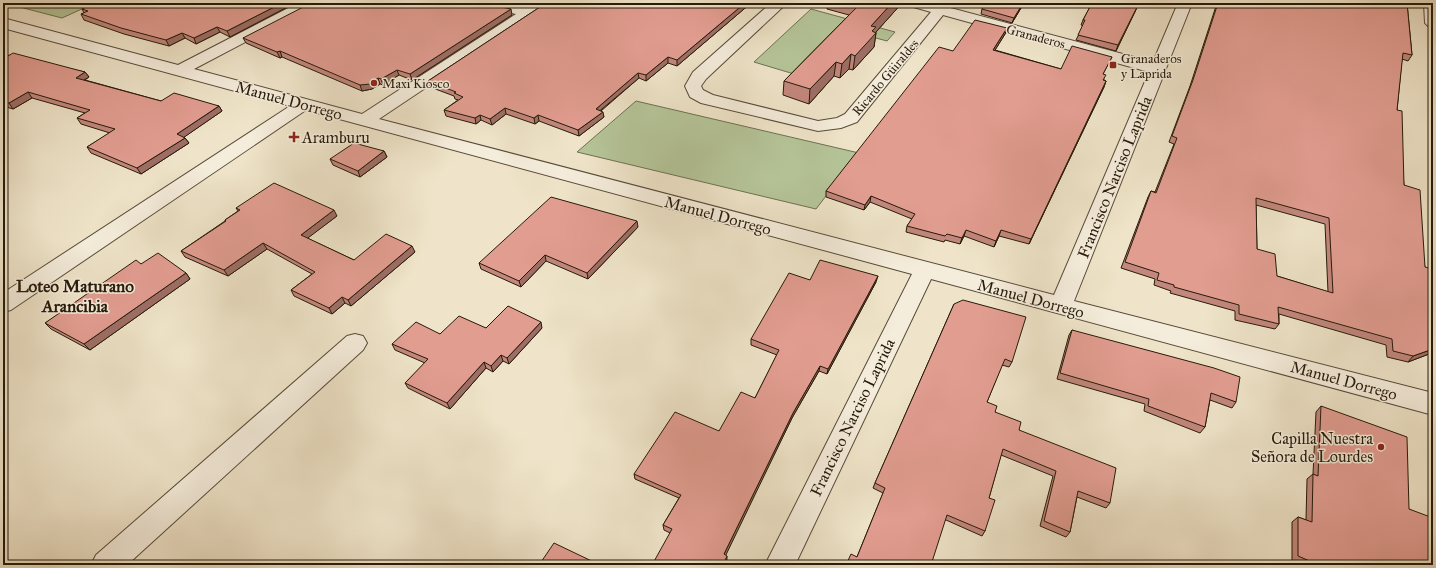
<svg xmlns="http://www.w3.org/2000/svg" width="1436" height="568" font-family="'IM FELL Great Primer',serif">
<style>
.green{fill:#b5c599;stroke:#6e7051}
.lines{fill:none;stroke-linecap:round;stroke-linejoin:round}
.minor-casing{stroke:#584c39;stroke-width:2}
.minor{fill:#f5eddc;fill-rule:evenodd}
.wall{fill:#c2877d;stroke:#261a09;fill-rule:evenodd}
.shaded-wall{fill:#9e6e66;stroke:#261a09}
.building{fill:#e29d91;stroke:#261a09;fill-rule:evenodd}
.poi-dot{fill:#8f2418;stroke:#f5eddc;stroke-width:1.5}
.labels{text-anchor:middle;stroke-width:3;stroke-linejoin:round;paint-order:stroke}
.far-street-label{font-size:13px;fill:#261a09;stroke:#f5eddc}
.far-poi-label{font-size:13px;fill:#261a09;stroke:#f5eddc;text-anchor:start}
.street-label{font-size:16px;fill:#261a09;stroke:#f5eddc}
.poi-label{font-size:16px;fill:#261a09;stroke:#f5eddc;text-anchor:start}
.neighbourhood-label{font-size:17px;font-weight:bold;fill:#261a09;stroke:#f5eddc}
</style>
<rect width="100%" height="100%" fill="#efe4c9"/>
<filter id="stains"><feTurbulence type="fractalNoise" baseFrequency=".005" numOctaves="4"/><feColorMatrix values="0 0 0 0 .2 0 0 0 0 .09 0 0 0 0 .02 0 0 0 .5 -.17"/></filter>
<radialGradient id="worn" r=".72"><stop offset=".6" stop-color="#630" stop-opacity="0"/><stop offset="1" stop-color="#630" stop-opacity=".3"/></radialGradient>
<!-- green -->
<path class="green" d="M4,3H95L62,18Z
M811,9L895,32L887,41L839,28L794,74L754,62Z
M636,101L859,153L816,209L577,152Z"/>
<g class="lines">
<defs>
<path id="minor" d="M298,3H316L314,6L194,69L362,114L516,14L481,6L479,3H507L527,7L533,3H550L548,6L379,119L1054,295L1149,72L943,15L857,122L841,128L818,131L701,103L690,97L685,86L693,72L771,3H787L706,79L701,86L703,90L713,95L818,121L837,118L845,114L931,12L910,6L908,3H932L1153,62L1178,3H1192L1074,301L1433,393V415L931,279L795,565H765L912,274L306,110L11,310L3,312V293L290,106L3,28V18L178,65Z
M1424,3H1433V28L1428,26L1425,23Z
M355,334L363,336L367,343L363,350L127,565H91L96,555L347,336Z"/>
</defs>
<!-- minor casing -->
<use href="#minor" class="minor-casing"/>
<!-- minor -->
<use href="#minor" class="minor"/>
</g>
<!-- wall -->
<path class="wall" d="M89,3H295L230,37L220,32L196,44L185,38L169,46L124,34L84,20L81,14L84,13L82,9L90,5Z
M515,3H531L527,5Z
M546,3H751L677,66L668,63L646,81L639,78L601,111L604,117L579,136L539,121L535,124L506,114L492,125L481,120L476,124L446,116L444,110L458,100L455,99L454,96L430,87L428,81Z
M820,3H902L876,32L874,47L853,70L849,69L840,78L834,76L809,104L783,95L784,81L849,15L827,9V6L820,4Z
M986,3H1024L1012,23L981,14L982,9Z
M1092,3H1134L1133,6L1137,7L1116,51L1076,40L1083,26L1081,25L1083,20Z
M1217,3H1407L1412,55L1408,61L1402,59L1397,110L1404,185L1425,267L1433,318V351L1429,354L1408,362L1387,357L1386,345L1279,314V324L1275,329L1235,320V311L1170,293L1171,291L1154,285L1155,279L1121,268L1148,197L1151,191L1155,192L1174,144L1169,142L1190,86ZM1256,205L1325,224L1328,292L1277,276L1257,249Z
M512,15L412,80L399,75L383,85L380,84L372,89L362,91L282,57L280,58L246,43L243,38Z
M1007,28L1005,34L995,50L1061,69L1112,57L1103,74L1104,80L1106,81L1104,87L1029,244L999,236L994,247L964,236L960,244L945,240L944,242L906,232L907,226L912,219L870,202L864,210L826,197V191L953,51Z
M3,54L85,72L89,77L85,80L161,101L219,106L222,111L184,137L185,138L189,143L141,174L91,153L87,147L110,133L81,124L77,118L85,113L32,98L13,109L3,106Z
M384,151L387,157L360,177L333,165L330,159Z
M236,208L337,216L307,238L354,260L415,252L351,306L345,303L332,314L294,296L291,290L312,274L267,249L228,276L185,257L181,251L225,221V220L238,211Z
M638,227L588,279L546,261L521,287L481,269L479,263Z
M141,264L186,273L190,279L90,350L51,329L45,323Z
M810,280L876,282L827,374L819,371L792,418L725,555L727,561L664,530L663,525L679,498L635,479L634,474L719,431L755,398L777,355L751,345V339Z
M954,304L1012,362L1009,367L1002,365L987,402L995,412L1019,430L1110,503L1106,508L1077,497L1070,532L1066,537L1040,526L1053,476L1001,455L989,498L985,531L982,536L946,520L857,557L883,493L873,488L875,483Z
M486,328H542L509,364L503,361L493,372L486,368L450,409L408,388L405,383L425,363L395,350L392,344L440,334Z
M1072,330L1236,402L1232,408L1210,400L1205,427L1200,433L1144,411L1145,404L1057,379L1069,335Z
M1321,406L1409,509L1433,565H1301L1292,561V522L1298,517L1306,520L1307,479L1313,474L1316,412Z"/>
<!-- shaded-wall -->
<path class="shaded-wall" d="M282,3H295L230,37L227,31Z
M526,3H531L527,5Z
M745,3H751L677,66V60Z
M892,3H902L876,32L875,34L876,33L874,47L853,70L855,56L871,26Z
M1023,3H1024L1012,23L1014,18Z
M1137,7L1135,12L1116,51L1118,45Z
M511,9L512,15L412,80L410,74Z
M217,27L220,32L196,44L194,38Z
M1007,28L1005,34L992,55L993,50Z
M182,33L185,38L169,46L166,40Z
M280,51L282,57L280,58L277,52Z
M851,54L849,69L840,78L842,64Z
M668,57V63L646,81V75Z
M836,62L834,76L809,104L810,89Z
M397,70L399,75L383,85L381,79Z
M85,72L89,77L79,83L76,78Z
M638,73L639,78L596,114V109Z
M378,78L380,84L372,89L362,91L360,85Z
M1106,81L1104,87L1029,244L1031,239Z
M28,92L32,98L13,109L9,103Z
M219,106L222,111L180,140L177,134Z
M505,108L506,114L492,125L490,119Z
M603,112L604,117L579,136L578,130Z
M480,115L481,120L476,124L475,118Z
M538,115L539,121L535,124L534,118Z
M185,138L189,143L141,174L137,168Z
M384,151L387,157L360,177L358,171Z
M871,196L870,202L864,210L865,205Z
M334,210L337,216L304,241L301,235Z
M637,221L638,227L588,279L587,273Z
M966,230L964,236L960,244L962,238Z
M1001,230L999,236L994,247L996,241Z
M263,243L267,249L228,276L224,270Z
M412,246L415,252L351,306L348,300Z
M545,255L546,261L521,287L519,281Z
M186,273L190,279L90,350L84,344Z
M878,276L876,282L827,374L828,369Z
M342,297L345,303L332,314L329,308Z
M541,322L542,328L509,364L507,358Z
M1433,349V351L1429,354L1408,362L1413,356Z
M501,355L503,361L493,372L491,366Z
M484,362L486,368L450,409L447,403Z
M820,366L819,371L792,418L724,559V554L793,413Z
M727,556V561L725,565H723Z"/>
<!-- building -->
<path class="building" d="M94,3H282L227,31L217,27L194,38L182,33L166,40L121,28L81,14L88,11L82,9Z
M311,3H483L511,9L410,74L397,70L381,79L378,78L370,84L360,85L280,51L277,52L243,38Z
M546,3H745L677,60L668,57L646,75L638,73L596,109L603,112L578,130L538,115L534,118L505,108L490,119L480,115L475,118L444,110L463,97L454,93L456,92L428,81Z
M857,3H892L871,26L876,27L872,31L876,33L855,56L851,54L842,64L836,62L810,89L784,81L860,4Z
M986,3H1023L1014,18L982,9Z
M1092,3H1134L1132,6L1137,7L1118,45L1078,35L1085,20H1083Z
M1218,3H1407L1412,55L1403,53L1397,110L1402,111L1404,185L1420,190L1425,267L1429,268L1433,318V349L1413,356L1393,351L1392,339L1278,307L1279,324L1239,314V305L1174,287V285L1157,280L1159,273L1125,262L1151,191L1156,193L1177,138L1172,136L1193,80ZM1256,198L1329,218L1333,293L1277,276L1275,254L1257,249Z
M975,20L1007,28L993,50L1061,69L1072,46L1112,57L1103,74L1106,75L1103,80L1106,81L1031,239L1001,230L996,241L966,230L962,238L947,234L945,236L907,226L915,214L871,196L865,205L826,191L939,47L953,51Z
M13,53L85,72L76,78L161,101L174,93L219,106L177,134L185,138L137,168L87,147L115,129L77,118L90,110L28,92L9,103L3,102V54L8,56Z
M354,143L384,151L358,171L330,159Z
M274,183L334,210L301,235L354,260L386,234L412,246L348,300L342,297L329,308L291,290L315,272L263,243L224,270L181,251L226,221L225,220L240,210L236,208Z
M551,197L637,221L587,273L545,255L519,281L479,263Z
M158,253L186,273L84,344L45,323L136,260L141,264Z
M820,260L878,276L828,369L820,366L793,413L724,554L727,556L723,565H652L672,529L663,525L681,495L634,474L675,412L719,431L741,392L755,398L779,350L751,339L789,273L810,280Z
M963,300L1026,317L1012,362L1005,359L987,402L997,406L995,412L1021,422L1019,430L1116,468L1110,503L1078,491L1070,532L1044,521L1056,471L1003,449L989,498L995,500L985,531L947,515L931,565H846L851,554L857,557L885,488L875,483L954,304Z
M508,306L541,322L507,358L501,355L491,366L484,362L447,403L405,383L428,359L392,344L416,322L440,334L459,316L486,328Z
M1072,330L1214,368L1240,377L1236,402L1211,393L1205,427L1148,406L1149,399L1060,373Z
M1321,406L1407,437L1409,509L1433,518V565H1319L1298,556V517L1312,522L1313,474L1318,476Z
M554,543L600,565H539Z"/>
<!-- markers -->
<g class="poi-dot">
<rect x="1109" y="61" width="8" height="8" rx="2"/>
<circle cx="374" cy="83" r="4"/>
<path d="M292 131h4v4h4v4h-4v4h-4v-4h-4v-4h4z"/>
<circle cx="1381" cy="447" r="4"/>
</g>
<g class="labels">
<!-- far-street labels -->
<g class="far-street-label">
<text transform="translate(1036 36) rotate(15)" y="5">Granaderos</text>
<text transform="translate(885 77) rotate(-50)" y="5">Ricardo Güiraldes</text>
</g>
<!-- far-poi labels -->
<g class="far-poi-label">
<text x="1121" y="63">Granaderos<tspan x="1121" dy="15">y Laprida</tspan></text>
<text x="382" y="88">Maxi Kiosco</text>
</g>
<!-- street labels -->
<g class="street-label">
<text transform="translate(289 100) rotate(15)" y="6">Manuel Dorrego</text>
<text transform="translate(1114 177) rotate(-68)" y="6">Francisco Narciso Laprida</text>
<text transform="translate(718 215) rotate(15)" y="6">Manuel Dorrego</text>
<text transform="translate(1031 298) rotate(15)" y="6">Manuel Dorrego</text>
<text transform="translate(1344 380) rotate(15)" y="6">Manuel Dorrego</text>
<text transform="translate(852 417) rotate(-64)" y="6">Francisco Narciso Laprida</text>
</g>
<!-- poi labels -->
<g class="poi-label">
<text x="302" y="143">Aramburu</text>
<text x="1373" y="444" text-anchor="end">Capilla Nuestra<tspan x="1373" dy="18">Señora de Lourdes</tspan></text>
</g>
<!-- neighbourhood labels -->
<g class="neighbourhood-label">
<text x="75" y="292">Loteo Maturano<tspan x="75" dy="20">Arancibia</tspan></text>
</g>
</g>
<!-- margin -->
<rect width="1436" height="568" fill="none" stroke="#efe4c9" stroke-width="16"/>
<rect x="4" y="4" width="1428" height="560" fill="none" stroke="#261a09" stroke-width="2"/>
<rect x="8" y="8" width="1420" height="552" fill="none" stroke="#261a09"/>
<rect width="100%" height="100%" filter="url(#stains)"/>
<rect width="100%" height="100%" fill="url(#worn)"/>
</svg>
